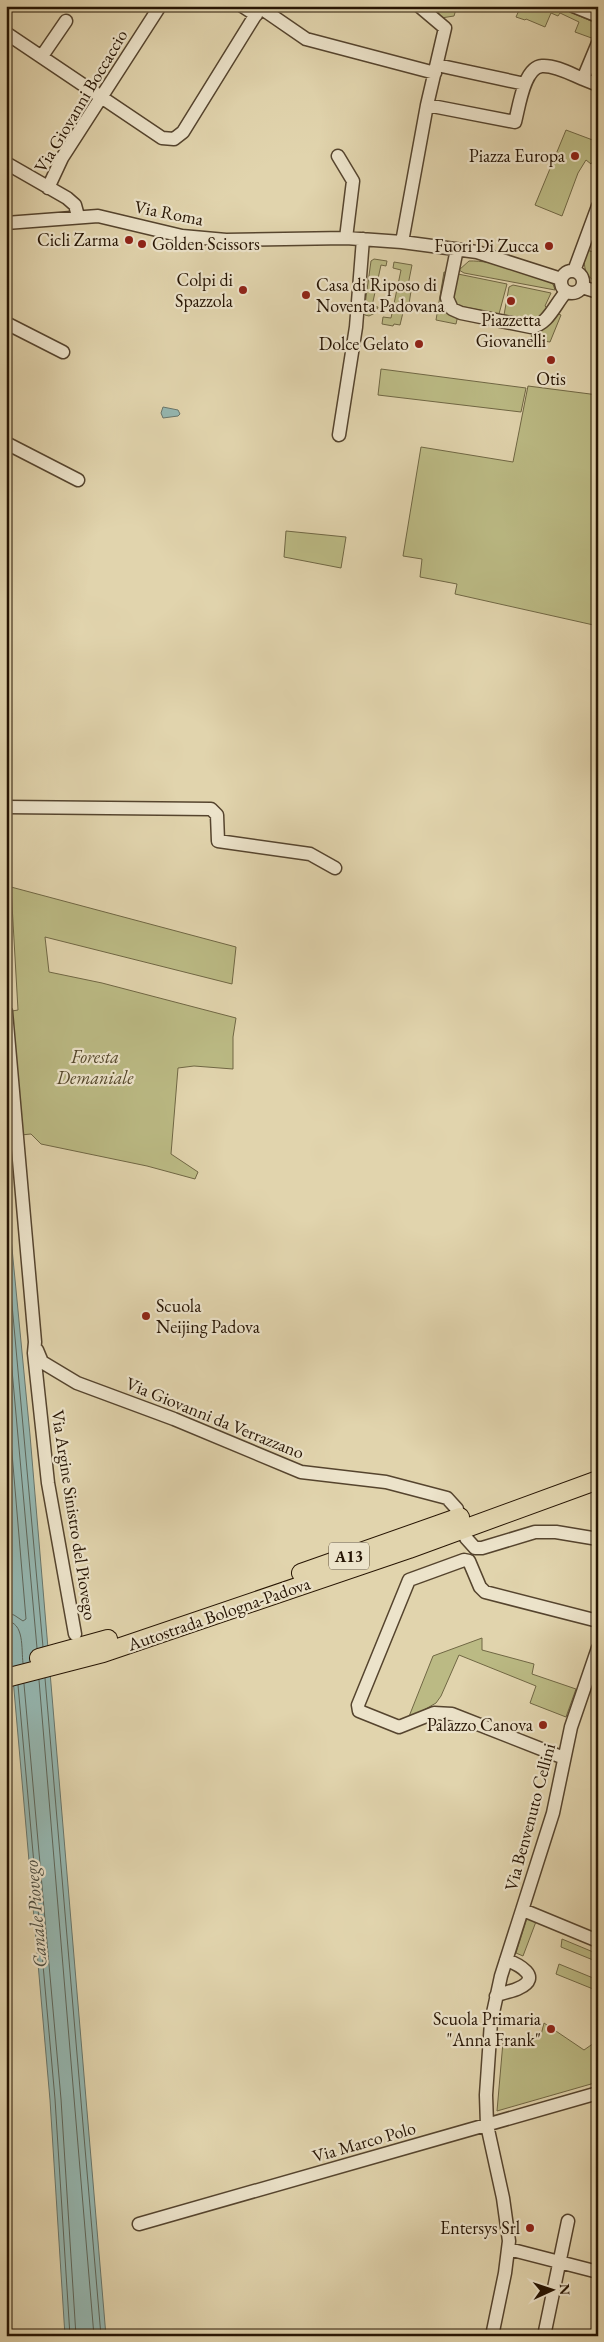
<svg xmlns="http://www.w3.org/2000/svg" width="604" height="2342" font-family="'EB Garamond',serif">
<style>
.green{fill:#bbba84;stroke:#706744}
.water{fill:#95b7b1;stroke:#69766b}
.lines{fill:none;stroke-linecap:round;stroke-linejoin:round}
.shore{stroke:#5e665a;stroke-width:1}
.minor-casing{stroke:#55442e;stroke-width:15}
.highway-casing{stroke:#261403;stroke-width:20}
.minor{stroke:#ece3ca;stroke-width:12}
.highway{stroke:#e1d4ad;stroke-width:18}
.poi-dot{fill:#8f2418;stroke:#ece3ca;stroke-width:2}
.labels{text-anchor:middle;stroke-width:4.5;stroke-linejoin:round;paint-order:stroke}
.shield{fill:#ece3ca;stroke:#61523f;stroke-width:1}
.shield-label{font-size:16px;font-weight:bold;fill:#261403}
.street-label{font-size:18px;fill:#261403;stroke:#ece3ca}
.poi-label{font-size:18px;fill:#261403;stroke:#ece3ca;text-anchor:end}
.park-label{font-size:18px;font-style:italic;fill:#53462a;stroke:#ece3ca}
.water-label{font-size:19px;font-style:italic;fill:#4d4d40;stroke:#ece3ca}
</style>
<rect width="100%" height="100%" fill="#e1d4ad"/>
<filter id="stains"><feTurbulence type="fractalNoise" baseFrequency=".004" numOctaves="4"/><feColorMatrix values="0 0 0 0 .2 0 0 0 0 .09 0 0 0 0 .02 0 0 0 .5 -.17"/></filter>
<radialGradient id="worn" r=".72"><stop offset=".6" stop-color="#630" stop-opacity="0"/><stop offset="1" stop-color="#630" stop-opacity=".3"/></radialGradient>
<!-- green -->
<path class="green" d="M441,6H457L454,16L441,18L438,12Z
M517,6H556L598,24L597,40L575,32L579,22L560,13L558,16L551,13L545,27L526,19L525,20L516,17L520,8Z
M566,130L598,142V159L595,158L591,164L586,160L578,173L562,216L535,205Z
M586,250L598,253V283C583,276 583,264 586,250Z
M374,259L387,261L386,266L381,265L372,306L378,307L375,313L369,316L365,315L364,312L371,261Z
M469,261C492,260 533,273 553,284L555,290L464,273L459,270Z
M394,262L412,265L407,290L411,291L409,304H405L400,325L394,324L393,326L382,324L383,317L391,318L401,270L393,268Z
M444,272L450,273L445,299L458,315L456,324L436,320Z
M458,274L507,284L499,314L455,305L453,301Z
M513,285L551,293L545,306L547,308L537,320L504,315L509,287Z
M556,313L561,315L550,342L531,339L532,330L546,327Z
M381,369L526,388L521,412L378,395Z
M528,386L598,395V626L455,594L457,584L420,577L422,559L403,556L421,447L513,462Z
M286,531L346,537L341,568L284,557Z
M11,887L236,947L232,984L45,937L49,972L102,983L236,1018L233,1037V1069L194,1066L178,1068L171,1154L198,1172L195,1179L147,1166L41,1144L31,1134L21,1135L6,1012L18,1010Z
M482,1638V1650L534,1664L532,1674L576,1689L566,1717L530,1703L536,1686L459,1655L441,1696L436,1703L408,1719L433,1656Z
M528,1915L537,1919L523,1956L516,1953Z
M562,1939L598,1954V1962L561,1947Z
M559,1964L598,1980V1991L556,1974Z
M544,2023L584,2050L594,2043L593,2035L598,2027V2082L497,2111L503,2042L526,2047L529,2035L540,2039Z"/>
<!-- water -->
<path class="water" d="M163,407L178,410L180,414L178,416L163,418L161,413Z
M6,1186L30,1435L106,2336H65L50,2100L9,1633L6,1581Z"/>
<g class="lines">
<!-- shore -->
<path class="shore" d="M6,1238L43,1647
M6,1303L37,1648
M6,1382L26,1619L23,1621L14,1615L6,1613
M6,1621C25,1622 21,1649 23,1663
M45,1678L101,2336
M39,1680L94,2336
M24,1684L61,2099L76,2336
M18,1685L55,2099L70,2336"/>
<defs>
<path id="minor" d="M242,6L256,15
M258,6L306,39L435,73
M573,6L598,16
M6,33L162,138L174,139L183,132L261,6
M598,43L583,79L598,85
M42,56L66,21
M437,65L525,84
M427,105L515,122C519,107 524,67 542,66C555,65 571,74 583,79
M338,156L353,181L346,238
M6,163L67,198L75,205L78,216
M48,188L62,158L160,6
M6,223L98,216L182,236L226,240L346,238L402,242L477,252L561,279
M402,242L427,105L445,28L419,6
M457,249L447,298L452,309L461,313L531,327C548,325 555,304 566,292
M561 282a11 11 0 1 1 22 0a11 11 0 1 1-22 0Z
M574,271L598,206
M582,287L598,292
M6,323L63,352
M339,435L356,327L363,239
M6,443L78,480
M6,807L211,809L217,815L218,841L310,854L335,868
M6,1012L35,1342L34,1353L48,1483L75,1634
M37,1350L42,1362L77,1383L174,1419L301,1472L386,1482L447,1498L457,1509
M466,1538L475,1548H482L535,1532H556L598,1539
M564,1758L452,1714L434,1713L399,1727L359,1711L358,1705L409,1580L464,1560L469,1561L480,1587L485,1592L598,1621
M523,1910L598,1941
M496,1996C503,1992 512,1992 519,1988C543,1977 518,1964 506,1960
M139,2224L598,2093
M509,2249L598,2272
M492,2336L505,2273L509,2241L503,2198L487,2125L486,2095L491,2022L501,1976L553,1813L571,1727L598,1648
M544,2336L568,2221"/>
<path id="highway" d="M301,1573L460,1517
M39,1658L108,1639
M6,1678L103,1653L409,1549L598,1480"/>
</defs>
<!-- minor casing -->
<use href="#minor" class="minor-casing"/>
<!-- highway casing -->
<use href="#highway" class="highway-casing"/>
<!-- minor -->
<use href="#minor" class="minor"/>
<!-- highway -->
<use href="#highway" class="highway"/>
</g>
<!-- markers -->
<g class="poi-dot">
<circle cx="575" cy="156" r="5"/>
<circle cx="129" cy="240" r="5"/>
<circle cx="142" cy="244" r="5"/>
<circle cx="549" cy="246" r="5"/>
<circle cx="243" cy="290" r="5"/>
<circle cx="306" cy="295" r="5"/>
<circle cx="511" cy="301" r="5"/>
<circle cx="419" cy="344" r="5"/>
<circle cx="551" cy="360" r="5"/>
<circle cx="146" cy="1316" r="5"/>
<circle cx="543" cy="1725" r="5"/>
<circle cx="551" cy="2029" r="5"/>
<circle cx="530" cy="2228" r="5"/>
</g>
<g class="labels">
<!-- shield labels -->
<rect class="shield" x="329" y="1542.5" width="40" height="27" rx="4"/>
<g class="shield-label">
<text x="349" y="1562">A13</text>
</g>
<!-- street labels -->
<g class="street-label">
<text transform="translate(81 101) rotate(-59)" y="6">Via Giovanni Boccaccio</text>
<text transform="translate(169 213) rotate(11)" y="6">Via Roma</text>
<text transform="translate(215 1418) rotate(22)" y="6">Via Giovanni da Verrazzano</text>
<text transform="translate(74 1515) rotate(81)" y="6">Via Argine Sinistro del Piovego</text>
<text transform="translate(219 1614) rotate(-19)" y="6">Autostrada Bologna-Padova</text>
<text transform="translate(530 1817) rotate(-75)" y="6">Via Benvenuto Cellini</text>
<text transform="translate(364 2142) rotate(-16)" y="6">Via Marco Polo</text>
</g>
<!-- poi labels -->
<g class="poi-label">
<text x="565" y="162">Piazza Europa</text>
<text x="119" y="246">Cicli Zarma</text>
<text x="152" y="250" text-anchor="start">Golden Scissors</text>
<text x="539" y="252">Fuori Di Zucca</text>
<text x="233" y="286">Colpi di<tspan x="233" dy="21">Spazzola</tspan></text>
<text x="316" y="291" text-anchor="start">Casa di Riposo di<tspan x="316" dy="21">Noventa Padovana</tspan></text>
<text x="511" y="326" text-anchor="middle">Piazzetta<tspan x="511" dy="21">Giovanelli</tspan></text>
<text x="409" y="350">Dolce Gelato</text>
<text x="551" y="385" text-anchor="middle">Otis</text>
<text x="156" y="1312" text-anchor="start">Scuola<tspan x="156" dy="21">Neijing Padova</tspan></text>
<text x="533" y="1731">Palazzo Canova</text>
<text x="541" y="2025">Scuola Primaria<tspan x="541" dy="21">"Anna Frank"</tspan></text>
<text x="520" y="2234">Entersys Srl</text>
</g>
<!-- park labels -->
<g class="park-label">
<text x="95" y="1063">Foresta<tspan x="95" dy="21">Demaniale</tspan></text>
</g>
<!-- water labels -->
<g class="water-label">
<text transform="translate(35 1914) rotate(-95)" y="7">Canale Piovego</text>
</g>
</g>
<!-- margin -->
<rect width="604" height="2342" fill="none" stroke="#e1d4ad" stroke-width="25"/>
<rect x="8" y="8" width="589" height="2327" fill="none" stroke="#261403" stroke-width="2.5"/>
<rect x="12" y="12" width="579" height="2317" fill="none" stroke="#261403"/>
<!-- north arrow -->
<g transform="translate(552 2290) rotate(87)" stroke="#ece3ca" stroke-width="4" paint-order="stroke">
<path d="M0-4L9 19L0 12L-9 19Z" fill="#261403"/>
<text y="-8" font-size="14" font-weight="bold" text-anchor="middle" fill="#261403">N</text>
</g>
<rect width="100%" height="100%" filter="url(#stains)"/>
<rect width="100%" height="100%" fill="url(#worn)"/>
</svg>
